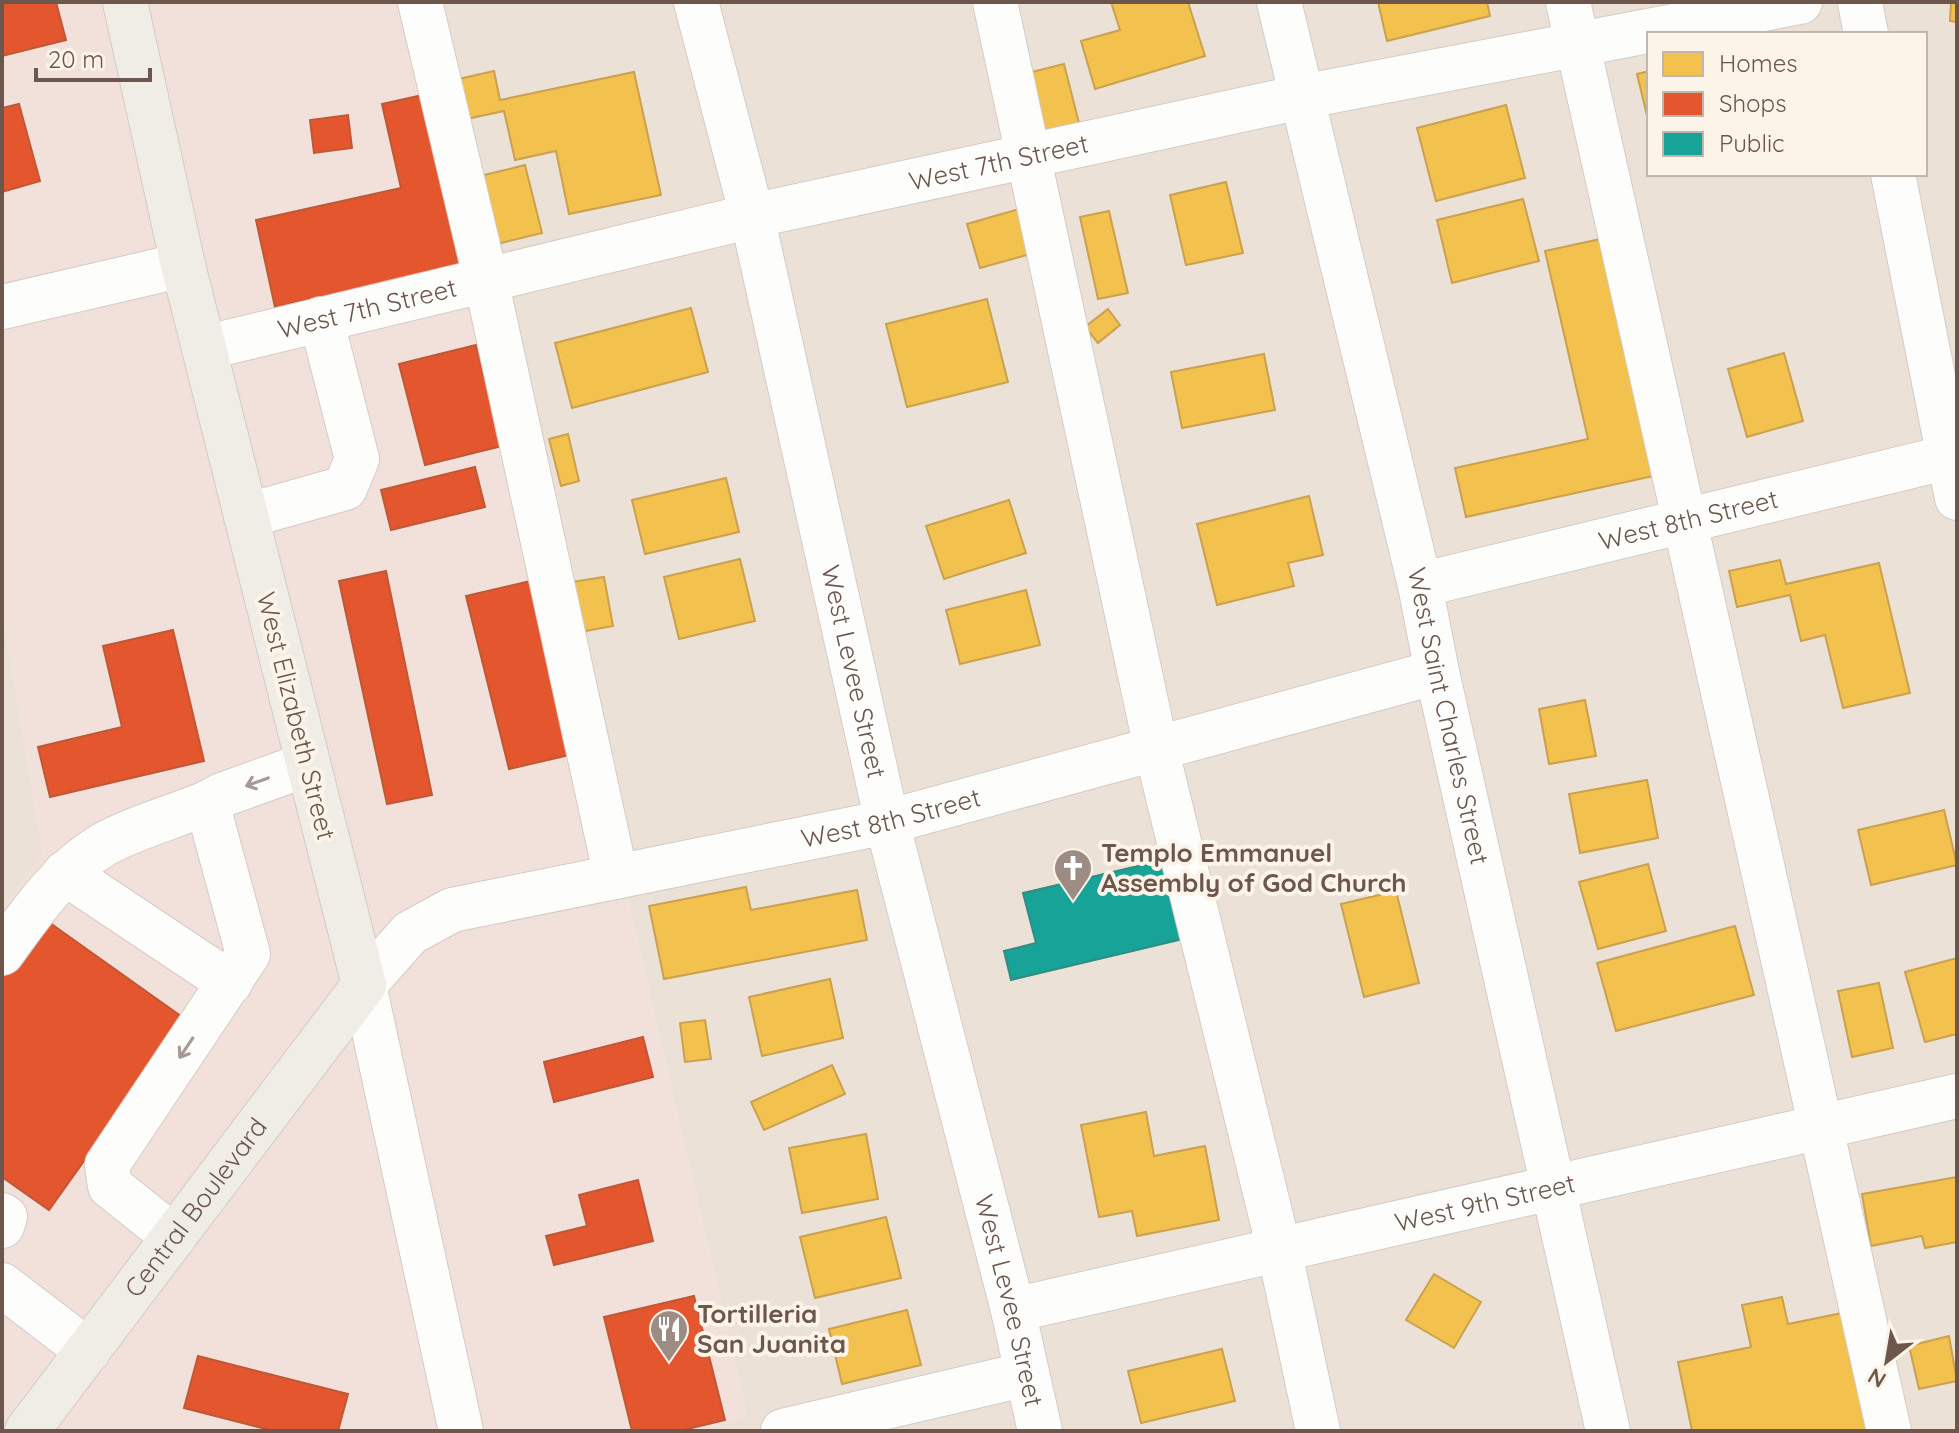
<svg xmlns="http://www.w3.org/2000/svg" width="1959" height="1433" font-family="Quicksand,sans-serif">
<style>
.residential{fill:#ece1d7;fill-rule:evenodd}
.commercial{fill:#f1e1da}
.homes{fill:#f2c14e;stroke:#caa14e;stroke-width:2}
.shops{fill:#e4572e;stroke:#c05737;stroke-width:2}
.public{fill:#17a398;stroke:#318c82;stroke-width:2}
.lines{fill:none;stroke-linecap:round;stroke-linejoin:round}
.minor-casing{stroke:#d3ccc7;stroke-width:46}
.major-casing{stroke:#d3cbc6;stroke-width:46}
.minor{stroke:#fdfdfc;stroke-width:44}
.major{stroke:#f0ece6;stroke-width:44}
.oneway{stroke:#a79993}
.labels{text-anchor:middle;stroke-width:8;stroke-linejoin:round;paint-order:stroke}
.street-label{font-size:26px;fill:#6d574d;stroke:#fcf4e9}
.poi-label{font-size:26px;font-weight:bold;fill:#6d574d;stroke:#fcf4e9;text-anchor:start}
</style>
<rect width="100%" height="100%" fill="#f4efe9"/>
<!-- residential -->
<path class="residential" d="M421,2H1957V1431H697L747,1416ZM1649,34H1925V174H1649Z
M2,611L43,853L2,909Z"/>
<!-- commercial -->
<path class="commercial" d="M2,2H421L747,1417L697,1431H2V909L43,852L2,611Z"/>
<!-- homes -->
<path class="homes" d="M1111,2H1188L1205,56L1095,89L1081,41L1120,30Z
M1378,2H1487L1490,16L1387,41Z
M1951,2H1957V22L1950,21Z
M1064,64L1079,123L1043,132L1028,73Z
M494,71L500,100L634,72L661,195L569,214L556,151L515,160L504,111L462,120L454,80Z
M1649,71V124L1637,74Z
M1506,105L1525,178L1436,201L1417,128Z
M525,165L542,233L497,244L480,176Z
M1226,182L1243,253L1186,265L1170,195Z
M1523,199L1539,261L1452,283L1437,220Z
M1026,207L1038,252L980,268L967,224Z
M1109,211L1128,293L1098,299L1080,217Z
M1605,238L1658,475L1466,517L1455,468L1588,439L1545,251Z
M987,299L1008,382L907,407L886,324Z
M691,308L708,372L572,408L555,343Z
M1108,309L1120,325L1098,343L1085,327Z
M1784,353L1803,421L1747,437L1728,369Z
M1264,354L1275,410L1182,428L1171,372Z
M568,434L579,481L561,486L549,439Z
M726,478L739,532L645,554L632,500Z
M1309,496L1323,555L1288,563L1294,586L1217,605L1197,524Z
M1009,500L1026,553L944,579L926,526Z
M740,559L755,621L679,639L664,577Z
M1780,560L1786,584L1879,563L1910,693L1843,708L1825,635L1801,641L1790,595L1737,607L1729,571Z
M604,577L613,626L580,632L572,582Z
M1026,590L1040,645L960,664L946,610Z
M1585,700L1596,756L1549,764L1539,709Z
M1647,780L1658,838L1580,853L1569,794Z
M1944,810L1957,865L1871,885L1858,830Z
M1648,864L1666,931L1598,949L1579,882Z
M746,887L751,910L857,890L867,940L664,979L649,906Z
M1396,891L1419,983L1364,997L1341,904Z
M1735,926L1754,995L1616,1031L1597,963Z
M1957,958V1034L1925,1042L1905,972Z
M830,979L843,1038L762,1056L749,997Z
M1879,983L1893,1048L1852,1057L1838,991Z
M705,1020L711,1059L685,1062L680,1023Z
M832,1065L845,1094L764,1130L751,1102Z
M1146,1112L1154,1156L1205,1146L1219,1220L1137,1236L1132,1211L1099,1217L1081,1125Z
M866,1134L878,1199L802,1213L789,1148Z
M1957,1177V1242L1925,1248L1922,1236L1871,1246L1862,1194Z
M886,1217L901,1278L815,1298L800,1237Z
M1434,1274L1481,1302L1454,1348L1406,1320Z
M1782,1297L1788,1324L1847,1312L1873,1431H1692L1678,1362L1751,1347L1742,1305Z
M907,1310L921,1365L842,1384L829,1329Z
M1949,1336L1957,1381L1919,1389L1909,1346Z
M1222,1349L1235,1401L1141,1423L1128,1371Z"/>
<!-- shops -->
<path class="shops" d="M2,2H56L66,40L2,56Z
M427,94L465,265L275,307L256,220L401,188L382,104Z
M19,104L40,181L2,192V108Z
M348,115L352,148L314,153L310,120Z
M476,345L502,446L425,465L399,364Z
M475,467L485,507L391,530L381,490Z
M386,571L432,795L387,804L339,581Z
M535,580L578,753L509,769L466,596Z
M173,630L204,761L50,797L38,747L122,727L103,646Z
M43,918L185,1019L49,1210L2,1177V976Z
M643,1037L653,1077L554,1102L544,1062Z
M638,1180L653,1241L554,1265L546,1236L587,1226L579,1195Z
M694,1296L725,1420L679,1431H632L604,1317Z
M198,1356L348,1394L338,1431H274L184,1408Z"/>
<!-- public -->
<path class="public" d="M1164,860L1183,939L1011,980L1004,951L1036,943L1023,893Z"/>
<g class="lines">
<defs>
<g id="minor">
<path d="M420,2L486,280L616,877"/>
<path id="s1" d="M696,2L752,216L887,822L1013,1310L1040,1431"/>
<path d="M995,2L1156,748L1279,1249L1318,1431"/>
<path id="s2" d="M1279,2L1420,585L1437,672L1608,1431"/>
<path d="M1568,2C1678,478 1780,955 1889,1431"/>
<path d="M1860,2L1866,34"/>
<path d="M1893,174L1957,498"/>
<path d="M2,307L183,265"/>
<path id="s3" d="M204,348L752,216L1301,97L1800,2"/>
<path d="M246,516L345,488L357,459L321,319"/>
<path id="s4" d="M1420,585L1957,455"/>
<path d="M207,803L222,795L308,764"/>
<path d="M65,873L230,983"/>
<path d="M2,953C31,913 59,871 103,845C130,829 176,816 207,803L248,954L107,1165L110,1186L174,1237"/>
<path d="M2,1215L5,1217L2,1226"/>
<path d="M2,1285L88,1351"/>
<path id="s5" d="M1013,1310L1957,1096"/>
<path id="s6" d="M461,1431L364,985L410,933L452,910L887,822L1437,672"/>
<path d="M783,1431L1027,1374"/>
</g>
<g id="major">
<path id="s7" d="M27,1431L364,985L183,265L125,2"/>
</g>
</defs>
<!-- minor casing -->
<use href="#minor" class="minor-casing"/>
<!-- major casing -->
<use href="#major" class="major-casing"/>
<!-- minor -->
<use href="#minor" class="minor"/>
<!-- major -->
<use href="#major" class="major"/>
</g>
<!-- one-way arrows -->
<defs><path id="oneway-shaft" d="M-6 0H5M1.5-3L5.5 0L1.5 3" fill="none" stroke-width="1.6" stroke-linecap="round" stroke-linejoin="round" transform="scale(2)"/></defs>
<g class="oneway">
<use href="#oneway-shaft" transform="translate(257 782) rotate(160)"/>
<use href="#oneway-shaft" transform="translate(186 1048) rotate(124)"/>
</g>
<!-- icons -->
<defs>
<symbol id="church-pin" viewBox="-11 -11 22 30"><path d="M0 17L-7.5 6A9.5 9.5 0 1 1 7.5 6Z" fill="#9c8c84" stroke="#fcf4e9"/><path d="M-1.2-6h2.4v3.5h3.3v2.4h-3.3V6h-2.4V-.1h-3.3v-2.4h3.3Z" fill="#fff"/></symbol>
<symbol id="restaurant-pin" viewBox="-11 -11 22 30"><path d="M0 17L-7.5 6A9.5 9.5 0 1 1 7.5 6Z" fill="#9c8c84" stroke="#fcf4e9"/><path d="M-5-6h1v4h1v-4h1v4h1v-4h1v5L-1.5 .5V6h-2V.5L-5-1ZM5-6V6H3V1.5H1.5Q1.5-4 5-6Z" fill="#fff"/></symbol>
</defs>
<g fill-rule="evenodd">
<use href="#church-pin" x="1051" y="846" width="44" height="60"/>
<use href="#restaurant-pin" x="647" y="1307" width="44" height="60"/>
</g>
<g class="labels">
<!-- street labels -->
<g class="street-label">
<text dy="9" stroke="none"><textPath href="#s3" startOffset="816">West 7th Street</textPath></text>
<text dy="9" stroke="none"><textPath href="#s3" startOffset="168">West 7th Street</textPath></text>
<text dy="9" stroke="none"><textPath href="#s4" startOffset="276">West 8th Street</textPath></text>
<text dy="9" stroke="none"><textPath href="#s1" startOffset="688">West Levee Street</textPath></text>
<text transform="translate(296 716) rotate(76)" y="9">West Elizabeth Street</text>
<text dy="9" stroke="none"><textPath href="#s2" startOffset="734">West Saint Charles Street</textPath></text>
<text dy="9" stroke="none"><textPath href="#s6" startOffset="1022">West 8th Street</textPath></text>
<text dy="9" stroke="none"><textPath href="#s5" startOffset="484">West 9th Street</textPath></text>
<text dy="9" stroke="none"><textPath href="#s7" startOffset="280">Central Boulevard</textPath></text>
<text dy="9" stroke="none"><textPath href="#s1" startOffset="1336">West Levee Street</textPath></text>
</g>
<!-- poi labels -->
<g class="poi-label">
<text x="1101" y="862">Templo Emmanuel<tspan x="1101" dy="30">Assembly of God Church</tspan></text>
<text x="697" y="1323">Tortilleria<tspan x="697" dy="30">San Juanita</tspan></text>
</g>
</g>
<!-- border -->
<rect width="1959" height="1433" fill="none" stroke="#6d574d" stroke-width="8"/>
<!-- legend -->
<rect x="1647" y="32" width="280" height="144" fill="#fcf4e9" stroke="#c3b5ab" stroke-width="2"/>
<rect x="1663" y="52" width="40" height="24" fill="#f2c14e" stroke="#c3b5ab" stroke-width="2"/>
<text x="1719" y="72" font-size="24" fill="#6d574d">Homes</text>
<rect x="1663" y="92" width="40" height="24" fill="#e4572e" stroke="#c3b5ab" stroke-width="2"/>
<text x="1719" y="112" font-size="24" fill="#6d574d">Shops</text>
<rect x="1663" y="132" width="40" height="24" fill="#17a398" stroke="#c3b5ab" stroke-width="2"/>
<text x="1719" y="152" font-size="24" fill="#6d574d">Public</text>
<!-- north arrow -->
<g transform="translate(1887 1361) rotate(211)" stroke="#fcf4e9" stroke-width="6" paint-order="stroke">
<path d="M0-6L14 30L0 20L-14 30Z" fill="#6d574d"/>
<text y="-12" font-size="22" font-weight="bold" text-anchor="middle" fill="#6d574d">N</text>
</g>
<!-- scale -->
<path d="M36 68v12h114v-12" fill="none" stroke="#6d574d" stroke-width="4"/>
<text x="48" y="68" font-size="24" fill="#6d574d" stroke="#fcf4e9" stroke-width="6" paint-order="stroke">20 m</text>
</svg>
